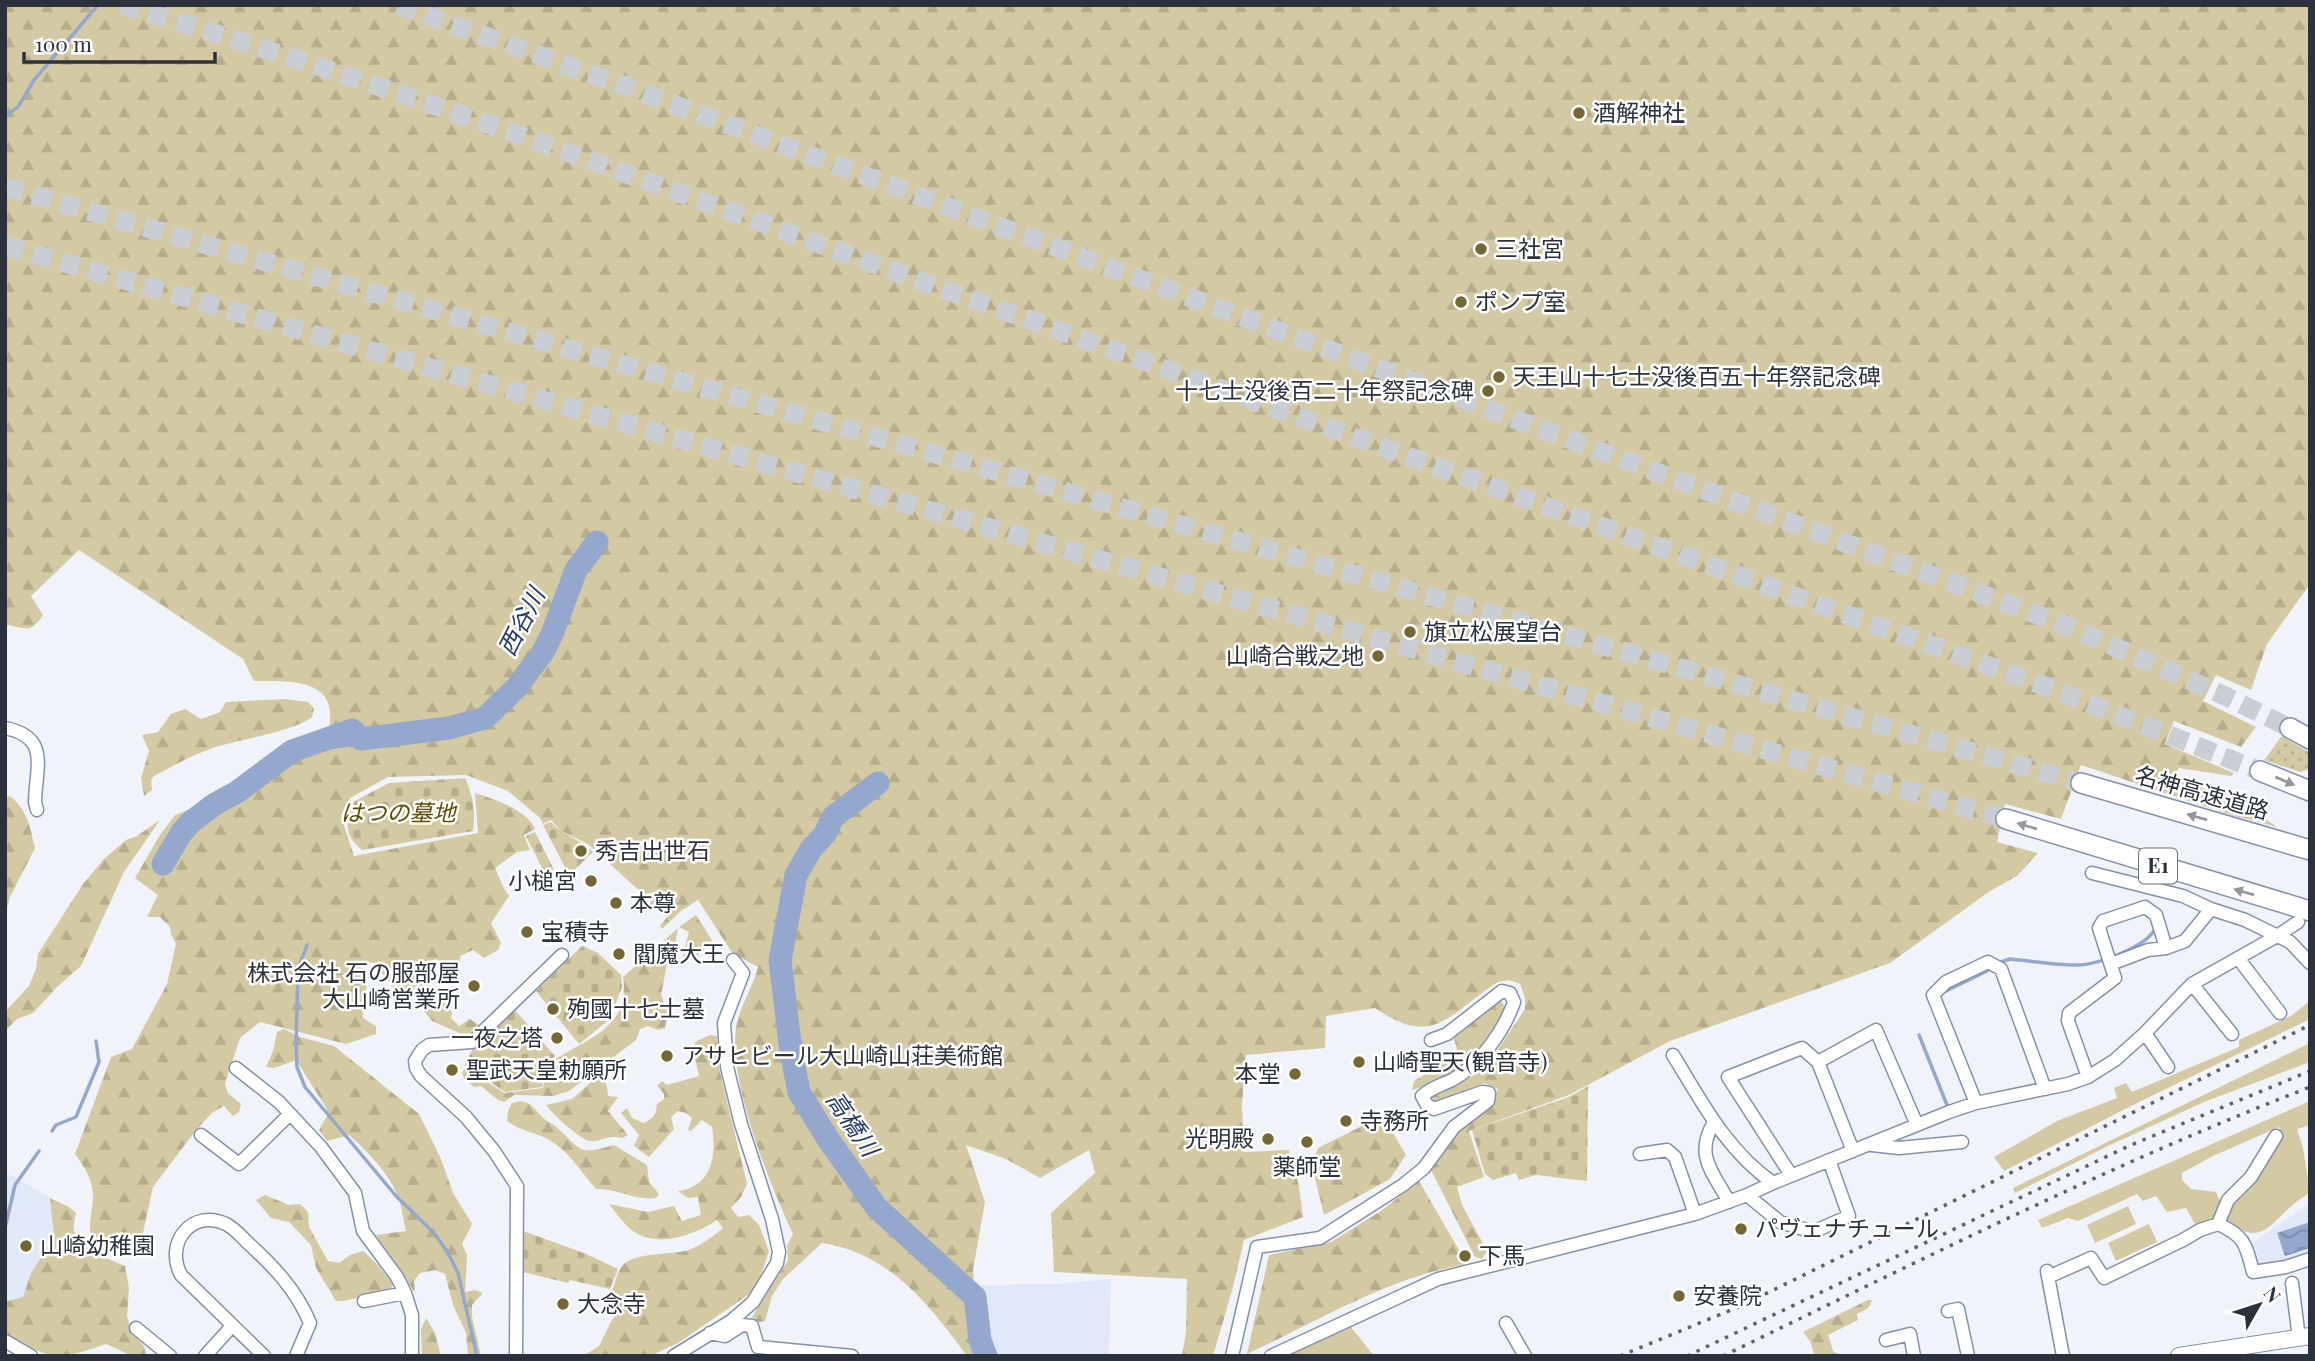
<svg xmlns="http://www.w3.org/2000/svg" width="2315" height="1361" font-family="'Playfair Display','Noto Sans JP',serif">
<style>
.built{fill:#e1e9f8}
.green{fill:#d3c9a2}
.forest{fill:url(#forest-firs)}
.cemetery{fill:url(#cemetery-stones)}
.garden{fill:url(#garden-dots)}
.water{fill:url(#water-waves)}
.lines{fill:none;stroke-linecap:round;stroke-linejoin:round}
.stream{stroke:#94a7cd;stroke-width:3.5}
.river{stroke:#94a7cd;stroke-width:23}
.highway-tunnel{stroke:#c9cdd4;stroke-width:19;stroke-dasharray:19 10;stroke-linecap:butt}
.minor-casing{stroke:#8291ad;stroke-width:15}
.major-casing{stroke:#8291ad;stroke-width:18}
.highway-casing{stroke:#8291ad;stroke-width:22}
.minor{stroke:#fff;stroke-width:12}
.major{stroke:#fff;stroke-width:16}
.highway{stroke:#fff;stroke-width:19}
.rail{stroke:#5e646e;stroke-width:3.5;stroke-dasharray:3.5 7;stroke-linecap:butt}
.oneway{fill:#95989e}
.poi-dot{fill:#746734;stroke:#fff;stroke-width:2.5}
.labels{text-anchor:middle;stroke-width:5;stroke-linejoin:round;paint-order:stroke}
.shield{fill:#fff;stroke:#6b6f77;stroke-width:2}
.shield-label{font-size:21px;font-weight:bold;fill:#2b313d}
.poi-label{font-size:23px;fill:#2b313d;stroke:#fff;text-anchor:start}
.street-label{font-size:23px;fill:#2b313d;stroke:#fff}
.park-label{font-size:23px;font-style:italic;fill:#5e4d00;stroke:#fff}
.water-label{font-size:24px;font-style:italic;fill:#233a6a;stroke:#fff}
</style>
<defs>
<pattern id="forest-firs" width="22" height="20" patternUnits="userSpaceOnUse" patternTransform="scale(1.75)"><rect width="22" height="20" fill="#d3c9a2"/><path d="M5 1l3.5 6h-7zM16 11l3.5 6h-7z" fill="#b5ad8c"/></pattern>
<pattern id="cemetery-stones" width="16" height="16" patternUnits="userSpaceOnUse" patternTransform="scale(1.75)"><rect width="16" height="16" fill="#d3c9a2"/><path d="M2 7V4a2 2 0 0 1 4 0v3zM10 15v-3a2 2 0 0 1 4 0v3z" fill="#b5ad8c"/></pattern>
<pattern id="garden-dots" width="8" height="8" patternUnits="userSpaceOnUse" patternTransform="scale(1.75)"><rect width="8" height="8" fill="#d3c9a2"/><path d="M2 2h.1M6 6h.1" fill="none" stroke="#b5ad8c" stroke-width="1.8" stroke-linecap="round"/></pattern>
<pattern id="water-waves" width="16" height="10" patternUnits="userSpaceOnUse" patternTransform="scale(1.75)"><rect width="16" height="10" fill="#94a7cd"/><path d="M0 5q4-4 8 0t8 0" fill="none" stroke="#7989a8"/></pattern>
</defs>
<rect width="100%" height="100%" fill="#f0f4fa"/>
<!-- built -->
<path class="built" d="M5,1173L17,1178L50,1198L54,1237L31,1273L23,1297L5,1302Z
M2310,1203V1255L2282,1264L2259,1266L2251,1247L2255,1241Z
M1111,1279L1109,1356H987L981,1340L976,1285L1055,1284Z"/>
<!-- green -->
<path class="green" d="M2310,1001V1019L2135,1104L2004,1171L1994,1157L2057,1121L2117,1098L2114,1088L2126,1083L2132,1092L2239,1047V1040L2291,1016Z
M2310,1043V1062L2204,1102L2108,1146L2015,1193L2013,1188Z
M2310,1101V1125L2297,1129L2303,1148L2310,1192C2302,1198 2294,1203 2288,1209C2264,1233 2258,1241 2226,1223L2234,1204L2246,1193L2281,1136L2279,1127L2213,1156L2182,1173V1180L2191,1189L2216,1192L2220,1201L2215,1219L2195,1224L2186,1208L2167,1212L2156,1196L2143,1201L2137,1194L2078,1221L2068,1218L2042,1228L2038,1220Z
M2128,1206L2136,1224L2095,1243L2087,1225Z
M2149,1224L2157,1242L2116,1261L2108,1243Z
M1351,1327L1374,1356H1288Z"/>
<!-- forest -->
<path class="forest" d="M5,5H2310V584L2267,644L2251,690L2216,675L2203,701L2256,727L2241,747L2174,721L2165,744L2234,773L2231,776L2179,768L2173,777L2243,803L2277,827L2225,813L2081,765L2061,819L2005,804L1997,842L2038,853L2017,876L1990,891L1890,963L1670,1041L1569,1095L1469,1131L1484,1177L1457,1187L1462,1205L1487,1251L1482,1259L1475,1257L1431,1170L1457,1130L1490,1107L1498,1089L1484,1083L1431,1103L1427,1097L1461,1080L1492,1058L1525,1009V998L1520,984L1509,980L1498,982C1450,1012 1435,1050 1375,1008L1326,1016L1325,1048L1246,1055L1242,1104L1244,1152L1289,1150L1299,1186L1303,1217L1244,1240L1233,1287L1213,1356H1182L1186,1332L1187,1279L1054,1272L1051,1213L1095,1173L1089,1150L1040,1178L1006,1159L966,1145L985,1202L973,1270L978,1338L982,1356H967C929,1304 889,1253 822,1243L783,1279L772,1296L765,1321L759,1322L752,1317L788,1260L787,1246L793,1234C769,1182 729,1084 736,1028C739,1008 753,987 758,967L733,954L698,900L681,911L662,929L660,926L676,906L669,898L664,896L658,901L656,908L649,911L646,909L654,896L651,893L644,895L588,844L561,831L551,820L543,824L540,818L508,791L466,775L388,777L350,798L341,816L354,856L478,833L475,793C494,799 527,810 535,829L524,835L530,850L517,852L495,868L503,887L509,896L491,923L501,943L498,950L484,958L473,950L460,956V962L455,968L447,969L443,962L435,959L417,970L452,1012L451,1018L459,1026L470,1019L479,1025L466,1036L432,1021L413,997L415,984L412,996L392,986L373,962L367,964L361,972L367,987L362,1000L363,1018L376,1026V1034L346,1044L260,1022L240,1038L225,1084L228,1093L241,1104L239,1112L233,1116L224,1106L212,1113L196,1130L153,1187L138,1256C120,1252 106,1246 91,1236C88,1221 93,1211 93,1196C93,1180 84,1166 75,1154L111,1057L132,1049L167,984L176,944L171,934L170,927L160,917H147L158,895L135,878L160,835L175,815L244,788L257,781L282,754L318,736L329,728C339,677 288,681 254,681L243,659L79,550L31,596L43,615C31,633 27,629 8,625L5,631Z
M285,699L308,702L314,708L312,717C295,731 238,740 213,748C192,755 173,766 154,776L151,780L152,790L144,796L141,778L149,751L142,735L158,732L171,714L185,709L201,719L220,712L226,702Z
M10,796C28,811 30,827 35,848L10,897L5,916V798Z
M160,820L124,872L81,966L57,987L33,1013L17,1019L5,1031V1012L29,986L36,969L38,954L83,884L104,859L126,840L137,836Z
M696,915L713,942L692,960L683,956L689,932L679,927Z
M678,928L673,957L667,964L661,995L668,1013L665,1028L658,1030L648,1026L640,1029L636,1040L569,1091L553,1096L514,1095L504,1102L498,1100L481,1086L474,1087L464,1078L462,1072L467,1068L504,1093L543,1088L546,1066C580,1039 631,1033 623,977Z
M1501,1000L1506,1009C1485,1048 1456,1079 1412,1090L1414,1081L1452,1058L1457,1050L1454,1038Z
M284,1029L300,1037L334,1046L419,1114L441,1159L453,1193L472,1224L462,1244L467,1255L465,1292L475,1290L483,1293L472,1305V1317L481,1356H468L466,1333L453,1305L445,1274L435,1270L420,1273L414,1281L415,1293L402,1273L382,1248L376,1235L406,1231C403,1219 402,1205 397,1194C387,1171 367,1151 349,1135L327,1141L319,1130L327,1116V1109L296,1060L274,1068L266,1067L273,1051L277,1032Z
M710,1035L717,1036L719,1068L747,1184L741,1197L731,1208L738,1217L749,1215L759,1225L769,1251L762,1272L751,1293L678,1343L650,1356H583L599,1346L612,1320L619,1311V1305L612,1291C615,1284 617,1272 622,1266C635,1251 673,1256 691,1249C703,1244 712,1237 723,1228L717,1220C695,1234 662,1248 636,1233C625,1226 617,1214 609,1204L648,1212L674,1206L682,1221L701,1215L698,1197L688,1198L678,1191C712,1187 717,1155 712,1127L702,1120L691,1131L688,1130L692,1118L686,1113L678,1111L671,1117L674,1129L649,1157L634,1146L639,1135L621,1113L627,1108L632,1118L643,1123C654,1118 656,1115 657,1104L664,1099V1094L657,1086L662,1081L667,1085L699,1076L694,1054L695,1042Z
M600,1074L607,1086L608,1096L618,1097L608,1111L628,1135L622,1138C605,1134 600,1143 589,1141C580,1139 550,1112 546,1105L572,1099Z
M521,1101C533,1104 534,1108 542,1117C546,1121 552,1123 556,1127C583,1150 576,1156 614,1145L647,1165L649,1182L659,1194L656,1198C635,1201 617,1188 596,1189C581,1172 569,1151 549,1140C535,1132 520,1131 507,1121L508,1111L512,1103Z
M1380,1117L1392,1131L1406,1155L1390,1179L1324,1215L1312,1166L1318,1148Z
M1419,1181L1467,1264C1389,1277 1318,1321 1247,1354L1269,1255L1331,1242L1381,1211Z
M265,1195L289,1205L300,1204L308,1212L309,1227L328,1261L339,1263L350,1255L363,1251L377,1264L393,1284L391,1290C375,1291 347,1303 336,1301L316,1268L311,1245L289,1222L271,1218L256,1200Z
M50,1198L69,1207L76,1213C75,1218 73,1226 74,1230C79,1251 108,1258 125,1266L129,1288L127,1316L132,1333L144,1346L146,1353L144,1356H132L106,1344C58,1361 50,1360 5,1334V1302L23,1297L31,1273L54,1237Z
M1868,1300H1872C1870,1308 1864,1311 1857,1314L1858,1320L1828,1335L1833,1351L1840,1356H1815L1810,1341L1803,1332Z
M426,1318L435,1333L441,1356H422L421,1329Z"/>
<!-- cemetery -->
<path class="cemetery" d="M465,778C473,796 476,811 473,831L362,850C344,836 346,823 351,803L389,783Z
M551,822C563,836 581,839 593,852L569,875L543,825Z
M535,832L557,876L548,880L526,836Z
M582,946L598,953L621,975L622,987L610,1019L579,1044L536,991Z
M514,1009L555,1056L544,1066L542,1087L505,1092L465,1065L473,1048Z
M1588,1086L1587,1181L1536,1175L1519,1180L1516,1173L1493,1180L1485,1174L1472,1130L1569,1097Z
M523,1231L584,1253L618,1269L610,1289L570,1280L568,1283L523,1272Z"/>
<!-- garden -->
<path class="garden" d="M2282,736L2310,753V769L2300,772L2264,760Z"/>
<!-- water -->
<path class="water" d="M2310,1222V1248L2285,1256L2277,1233Z"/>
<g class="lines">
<!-- stream -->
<path class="stream" d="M5,116L18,107L34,80L98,5
M285,755L354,744L361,739
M307,945L298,969L296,1045L297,1067L305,1087L396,1196L434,1233L448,1253L458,1273L477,1356
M2001,962L2010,959C2032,961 2055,965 2077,965C2097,965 2146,947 2155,929
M1946,991L1987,971
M1919,1035L1947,1105
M52,1131L56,1125L76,1117L99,1062L96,1041
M5,1228L15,1185L39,1151"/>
<!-- river -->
<path class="river" d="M878,783L833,817L825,834L811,849L796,875L780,960L791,1052L799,1092L828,1139L877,1208L975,1297L980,1340L986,1356
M163,864L182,832L191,822L215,804L237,792L292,751L352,730L361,739L449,728L485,718L517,687L543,652L552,634L576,570L597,542"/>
<!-- highway-tunnel -->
<path class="highway-tunnel" d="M121,5C389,83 650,183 912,278C1294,415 1676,553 2058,691L2260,771
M398,5L625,86L2070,627L2225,696L2290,728
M5,187L2081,783
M5,246L2006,819"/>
<defs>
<path id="minor" d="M5,728C50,737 36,766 35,802L37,810
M2092,873L2183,896L2211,909L2245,920L2290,942L2310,963
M2238,958L2280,1013
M2111,964L2148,950L2166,948L2185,941L2211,909
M2192,984L2232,1034
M2145,1033L2168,1067
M1673,1055C1702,1102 1726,1150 1773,1183
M1818,1062L1876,1030L1917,1125
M236,1068L279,1102L321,1147L355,1193L363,1231L397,1277L405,1293L412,1315V1356
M2088,1077L2068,1021L2069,1013L2115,978L2099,928L2103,921L2145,907L2156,915L2166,948
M1976,1103L1933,995L1946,982L1988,962L2001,969L2045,1089
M1714,1122C1694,1156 1713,1172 1729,1202
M201,1135L239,1164L290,1114
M1872,1145L1899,1148L1962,1142
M1640,1154L1667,1150L1675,1157L1695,1214
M1791,1175L1728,1077L1802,1048L1818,1062L1853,1151
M1747,1195L1780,1222L1813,1232L1849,1216L1829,1160
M2218,1224L2228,1200L2251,1177L2276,1136
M2047,1271L2063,1356
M2048,1277L2091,1258L2104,1278L2183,1240L2200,1230L2218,1224C2245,1236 2246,1245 2253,1272L2286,1267L2310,1259
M2292,1283L2299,1338
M364,1301L405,1293
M1948,1311L1958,1309L1968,1356
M1506,1323L1525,1356
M136,1328L170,1356
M710,1333L725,1336L742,1325L752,1326L758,1347L852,1356
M1886,1340L1910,1334L1914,1356
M5,1341L31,1356
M205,1356L232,1326
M264,1356L181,1275C164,1243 192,1208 226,1224C234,1228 241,1236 247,1242C273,1266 296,1289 310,1323L296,1356
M516,1356L517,1186L494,1151L466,1117L421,1076L416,1068L415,1061L422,1050L429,1045L472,1042L562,955
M674,1356L731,1321L753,1302L777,1263L779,1252L772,1219L741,1124L727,1067L724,1023L743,973L733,960
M1232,1356L1257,1247L1320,1238L1403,1185L1424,1168L1454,1127L1488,1101L1489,1093L1482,1092L1434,1109L1427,1105L1422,1096C1430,1088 1442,1085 1452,1080C1480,1065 1504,1031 1514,1002L1510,993L1502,991L1447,1034L1431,1040
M1271,1356L1438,1279L1695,1214L1747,1195L1773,1183L1949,1112L1976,1103L2068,1084L2088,1077L2115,1060L2145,1033L2192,984L2277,936L2298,922"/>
<path id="major" d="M2179,1356L2310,1336"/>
<path id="highway" d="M2290,728L2310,739
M2260,771L2310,791
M2081,783L2310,850
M2006,819L2310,911"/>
</defs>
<!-- minor casing -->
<use href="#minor" class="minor-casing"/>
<!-- major casing -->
<use href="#major" class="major-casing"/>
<!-- highway casing -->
<use href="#highway" class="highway-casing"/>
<!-- minor -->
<use href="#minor" class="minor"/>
<!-- major -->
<use href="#major" class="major"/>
<!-- highway -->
<use href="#highway" class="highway"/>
<!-- rail -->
<path class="rail" d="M1620,1356L1743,1305L2310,1025
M1687,1356L2131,1145L2310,1071
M1723,1356C1917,1262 2109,1165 2310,1087"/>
</g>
<!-- one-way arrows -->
<defs><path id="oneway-solid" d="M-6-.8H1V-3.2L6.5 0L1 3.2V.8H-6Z" transform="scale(1.75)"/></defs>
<g class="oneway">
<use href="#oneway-solid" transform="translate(2285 781) rotate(23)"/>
<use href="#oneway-solid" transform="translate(2197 817) rotate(-164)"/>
<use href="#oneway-solid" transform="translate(2027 826) rotate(-163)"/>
<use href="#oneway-solid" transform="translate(2244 892) rotate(-164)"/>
</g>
<!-- markers -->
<g class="poi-dot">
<circle cx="1579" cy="113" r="7"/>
<circle cx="1481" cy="249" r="7"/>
<circle cx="1461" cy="302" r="7"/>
<circle cx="1499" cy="377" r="7"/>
<circle cx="1488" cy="391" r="7"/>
<circle cx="1410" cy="632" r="7"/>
<circle cx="1378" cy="656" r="7"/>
<circle cx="581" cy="851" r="7"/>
<circle cx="591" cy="881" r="7"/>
<circle cx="616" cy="903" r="7"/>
<circle cx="527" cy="932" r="7"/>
<circle cx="619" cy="954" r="7"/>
<circle cx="474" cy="986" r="7"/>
<circle cx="553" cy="1009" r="7"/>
<circle cx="557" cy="1038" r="7"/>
<circle cx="667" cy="1056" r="7"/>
<circle cx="1359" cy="1062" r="7"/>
<circle cx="452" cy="1070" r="7"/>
<circle cx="1295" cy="1074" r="7"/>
<circle cx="1346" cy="1121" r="7"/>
<circle cx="1268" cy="1139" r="7"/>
<circle cx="1307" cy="1142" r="7"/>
<circle cx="1741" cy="1229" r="7"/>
<circle cx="26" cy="1246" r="7"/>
<circle cx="1465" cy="1256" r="7"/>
<circle cx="1679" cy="1296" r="7"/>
<circle cx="563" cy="1304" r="7"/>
</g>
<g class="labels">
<!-- shield labels -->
<rect class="shield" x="2139" y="848.5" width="38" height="35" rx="5"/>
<g class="shield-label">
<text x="2158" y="873">E1</text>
</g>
<!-- poi labels -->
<g class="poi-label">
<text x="1593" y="121">酒解神社</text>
<text x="1495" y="257">三社宮</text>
<text x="1475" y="310">ポンプ室</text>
<text x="1513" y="385">天王山十七士没後百五十年祭記念碑</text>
<text x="1474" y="399" text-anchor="end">十七士没後百二十年祭記念碑</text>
<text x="1424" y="640">旗立松展望台</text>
<text x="1364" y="664" text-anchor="end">山崎合戦之地</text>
<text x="595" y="859">秀吉出世石</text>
<text x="577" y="889" text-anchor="end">小槌宮</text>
<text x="630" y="911">本尊</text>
<text x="541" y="940">宝積寺</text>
<text x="633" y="962">閻魔大王</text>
<text x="460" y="981" text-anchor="end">株式会社 石の服部屋<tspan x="460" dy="26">大山崎営業所</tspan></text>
<text x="567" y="1017">殉國十七士墓</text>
<text x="543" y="1046" text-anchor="end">一夜之塔</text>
<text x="681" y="1064">アサヒビール大山崎山荘美術館</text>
<text x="1373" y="1070">山崎聖天(観音寺)</text>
<text x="466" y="1078">聖武天皇勅願所</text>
<text x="1281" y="1082" text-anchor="end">本堂</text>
<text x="1360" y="1129">寺務所</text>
<text x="1254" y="1147" text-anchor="end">光明殿</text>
<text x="1307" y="1175" text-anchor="middle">薬師堂</text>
<text x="1755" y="1237">パヴェナチュール</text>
<text x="40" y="1254">山崎幼稚園</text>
<text x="1479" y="1264">下馬</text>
<text x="1693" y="1304">安養院</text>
<text x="577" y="1312">大念寺</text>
</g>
<!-- street labels -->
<g class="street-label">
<text transform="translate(2202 793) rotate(16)" y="8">名神高速道路</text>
</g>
<!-- park labels -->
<g class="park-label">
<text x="398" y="821">はつの墓地</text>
</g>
<!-- water labels -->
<g class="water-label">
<text transform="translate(522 622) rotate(-63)" y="8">西谷川</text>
<text transform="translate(852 1124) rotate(56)" y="8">高橋川</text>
</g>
</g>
<!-- border -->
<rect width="2315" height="1361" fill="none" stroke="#2b313d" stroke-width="14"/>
<!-- north arrow -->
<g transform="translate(2259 1305) rotate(51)" stroke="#ffffff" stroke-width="5" paint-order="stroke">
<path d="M0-5L12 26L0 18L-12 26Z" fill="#2b313d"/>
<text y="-10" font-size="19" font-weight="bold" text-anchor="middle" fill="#2b313d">N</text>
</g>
<!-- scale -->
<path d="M24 52v10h191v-10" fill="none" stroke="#2b313d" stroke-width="3.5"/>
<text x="35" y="52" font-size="21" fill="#2b313d" stroke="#ffffff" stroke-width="5" paint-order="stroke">100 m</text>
</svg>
